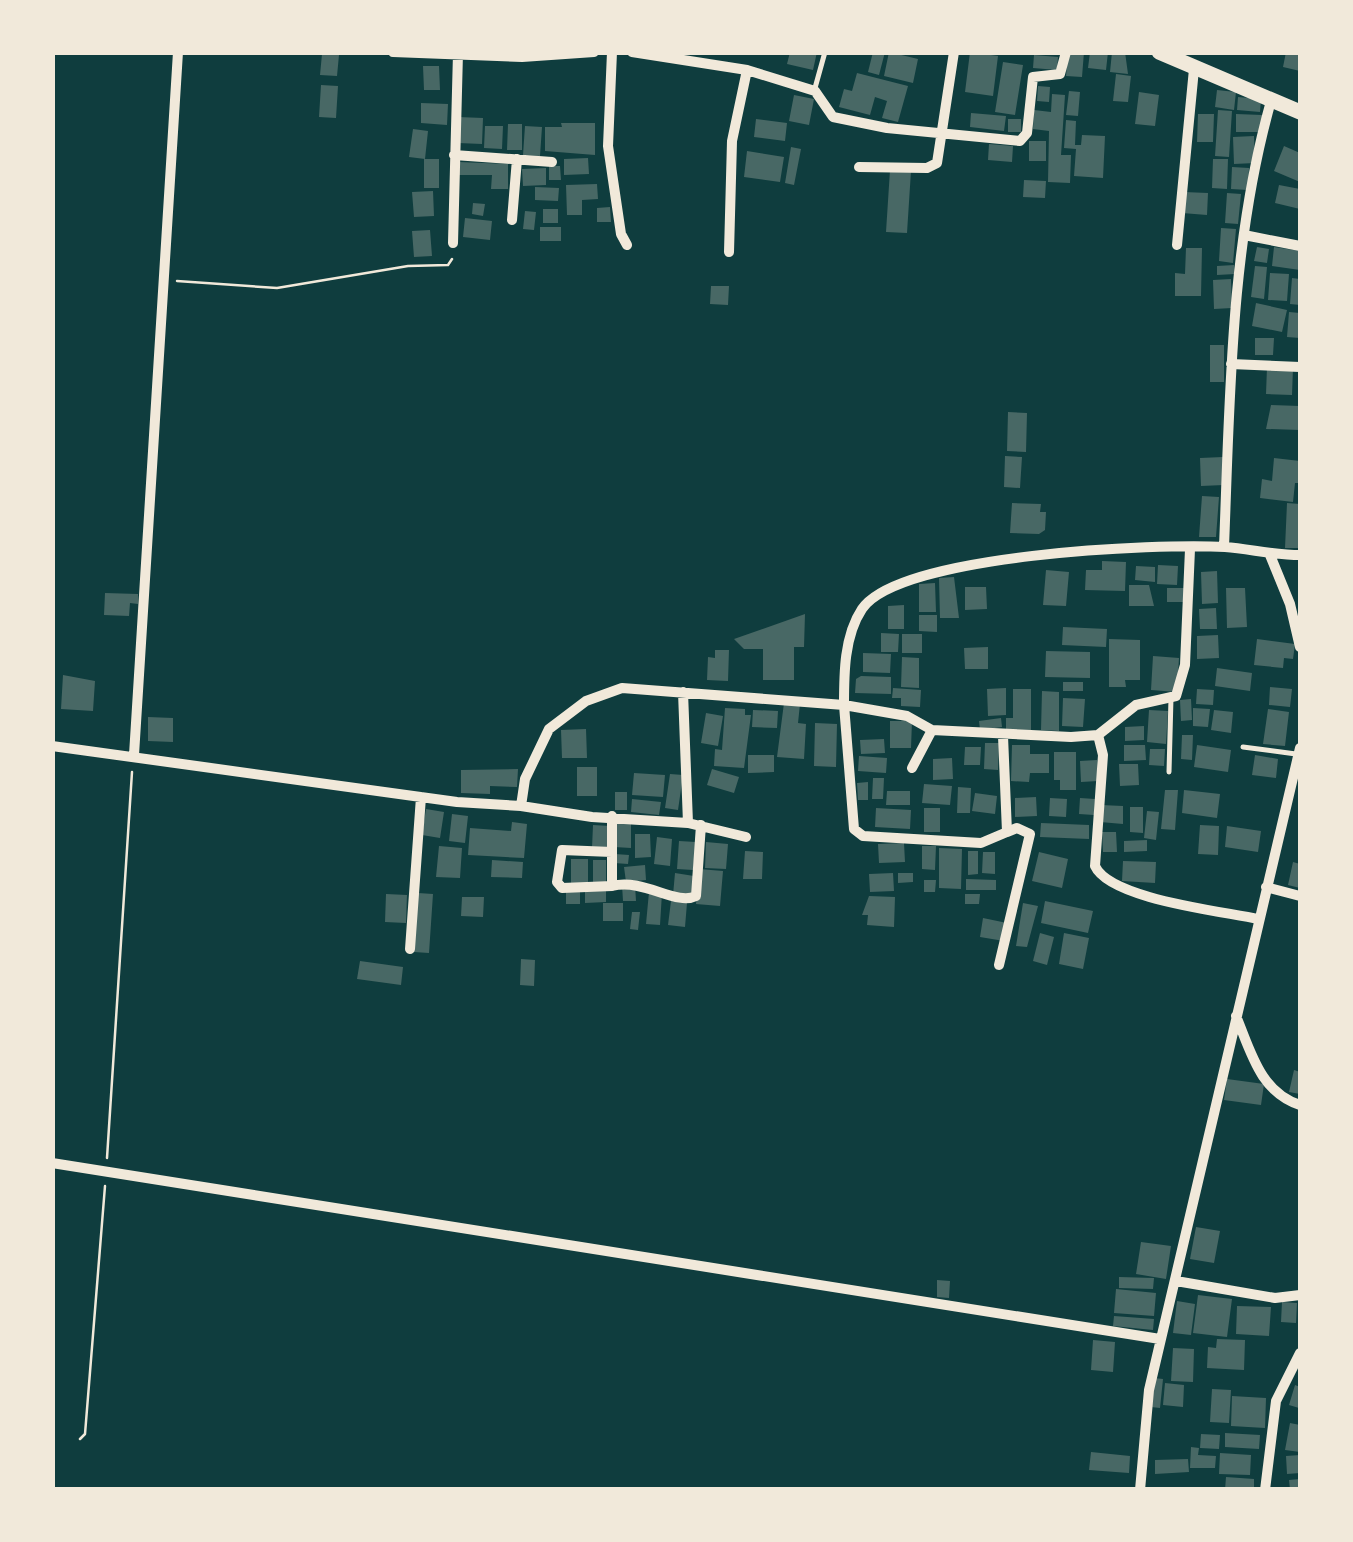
<svg xmlns="http://www.w3.org/2000/svg" width="1353" height="1542" font-family="Arial,sans-serif">
<style>
.building{fill:#486865}
.lines{fill:none;stroke-linecap:round;stroke-linejoin:round}
.path{stroke:#f1e9da;stroke-width:2.5}
.service{stroke:#f1e9da;stroke-width:5}
.minor{stroke:#f1e9da;stroke-width:10}
.secondary{stroke:#f1e9da;stroke-width:15}
</style>
<rect width="100%" height="100%" fill="#0f3d3e"/>
<!-- building -->
<path class="building" d="M790,52H817L813,70L787,64Z
M873,52H885L879,75L868,72Z
M889,52L918,59L913,83L884,76Z
M970,52L998,56L993,96L965,92Z
M1068,52H1084L1082,77L1066,76Z
M1090,52H1108L1106,70L1088,68Z
M1112,52H1125L1128,74L1110,72Z
M1286,52H1300V71L1283,67Z
M322,54L339,55L337,76L320,75Z
M1034,55L1058,57L1057,70L1033,68Z
M1003,62L1023,65L1015,115L995,112Z
M423,66H439L440,90H424Z
M857,73L908,86L898,122L882,118L887,101L875,97L870,115L839,107L844,89L852,91Z
M1116,74L1131,76L1128,102L1113,101Z
M321,85L338,86L336,118L319,117Z
M1038,86L1050,87L1049,102L1037,101Z
M1217,90L1236,92L1234,110L1215,107Z
M1069,91L1080,92L1078,116L1066,115Z
M1139,92L1159,95L1155,126L1135,124Z
M1052,94L1065,95L1061,155H1071L1070,183L1048,182L1049,131L1033,129L1034,110L1051,112Z
M794,95L814,99L809,125L789,121Z
M1238,97L1261,99L1260,112L1237,110Z
M421,103L448,104L447,125L421,123Z
M1218,110L1232,111L1229,157L1215,156Z
M971,113L1006,116L1004,131L970,127Z
M1198,114H1214L1213,142H1197Z
M1236,114L1262,115V132H1236Z
M458,117L483,118L482,144L458,143Z
M756,119L787,123L785,141L754,137Z
M1008,119H1021V132H1008Z
M1066,120L1076,121L1075,145H1081L1082,135L1105,136L1103,178L1074,176L1076,149L1064,148Z
M561,123H595V155L545,151V127H562Z
M508,124H522V150H507Z
M485,126H503L502,149L484,148Z
M525,126L542,127L540,156L523,155Z
M413,129L428,131L425,159L409,157Z
M1254,136L1255,163L1234,164L1233,137Z
M1029,141H1046V161H1029Z
M989,144L1013,146L1012,162L988,160Z
M1284,146L1300,153V182L1274,171Z
M791,147L801,149L794,185L785,183Z
M747,151L784,157L780,182L744,177Z
M588,158L589,174L564,175V159Z
M424,159H439V188H424Z
M1213,159H1228L1227,189L1212,188Z
M459,162L508,164V189H491L492,175H458Z
M549,166H560L561,180H549Z
M1232,167L1249,168L1248,190L1231,189Z
M546,168V185L523,186L522,169Z
M890,170L911,171L907,233L886,232Z
M1024,180L1046,181L1045,198L1023,197Z
M597,184L598,199L582,200V215H567L566,185Z
M1279,185L1300,189V209L1275,203Z
M535,187L559,188L558,201L535,200Z
M433,191L434,216L414,217L412,192Z
M1184,192L1208,193L1207,215L1182,213Z
M1227,193L1241,194L1238,224L1225,223Z
M473,203L485,204L483,216L472,214Z
M610,207L611,222H597V208Z
M543,209H558V223H543Z
M525,211L536,212L534,230L523,229Z
M465,218L492,221L490,240L463,237Z
M540,227H561V241H540Z
M1221,228L1236,229L1233,263L1219,261Z
M430,230L432,256L414,257L412,231Z
M1257,247L1269,249L1267,263L1254,261Z
M1274,247L1300,251V270L1272,266Z
M1186,248H1202L1201,296H1175V273L1185,274Z
M1234,265L1235,274L1217,275V266Z
M1255,266L1267,267L1264,299L1251,297Z
M1270,273L1289,274L1287,301L1268,300Z
M1292,278L1300,279V305L1290,304Z
M1231,279L1232,308L1214,309L1213,280Z
M711,286H729L728,305L710,304Z
M1256,303L1287,310L1282,332L1252,326Z
M1289,312L1300,313V338L1287,337Z
M1255,338H1274L1273,355H1255Z
M1210,345H1224V382H1210Z
M1267,367L1293,368L1292,395L1266,394Z
M1271,405L1300,406V430L1266,429Z
M1008,412L1027,413L1026,452L1007,451Z
M1005,456L1022,457L1020,488L1004,487Z
M1223,457L1224,485L1201,486L1200,458Z
M1274,458L1300,461V483H1295L1293,502L1260,498L1262,479L1272,481Z
M1202,496L1219,497L1216,537H1199Z
M1012,503L1041,504L1040,512H1046L1045,530L1039,534L1010,533Z
M1287,503L1300,504V548H1285Z
M1102,561L1126,562L1125,591L1085,590L1086,570H1102Z
M1158,565L1178,566L1177,585L1157,584Z
M1136,566L1155,567V582L1135,580Z
M1046,570L1069,572L1066,606L1043,605Z
M1217,571L1218,603L1202,604L1201,572Z
M954,577L959,618H940L939,578Z
M935,583L936,612H919V584Z
M1129,585H1149L1154,606H1129Z
M965,587H986L987,609L965,610Z
M1167,588H1186V602H1167Z
M1226,588H1245L1247,627L1227,628Z
M105,593L138,594V604L130,603L129,616L104,615Z
M904,605V629H888V606Z
M1216,608L1217,629H1200L1199,609Z
M805,614L804,647H794V680H763V649H744L734,639Z
M919,615H937V632L919,631Z
M1063,627L1107,629L1106,647L1062,645Z
M881,633L899,634L898,652H881Z
M902,634H922V653H902Z
M1218,635L1219,658L1197,659V636Z
M1109,639L1140,640V680H1125L1126,687H1109Z
M1257,639L1295,644L1293,659L1284,658L1283,668L1254,665Z
M988,647V669H965L964,648Z
M715,650H729L728,681L707,680L708,657L715,658Z
M1046,651L1090,652V678L1045,677Z
M863,653L891,654L890,673L863,672Z
M1153,656L1179,658L1177,692L1151,690Z
M902,657L919,658V688L901,687Z
M1217,668L1252,673L1250,691L1215,686Z
M63,675L95,681L93,711L61,709Z
M861,676L891,677V694L855,693L856,679Z
M1063,682H1083V691H1063Z
M1270,687L1292,689L1290,707L1269,705Z
M893,688L921,690L920,707L901,706V698H892Z
M1006,688V715L988,716L987,689Z
M1013,689H1031V730L1006,731V718H1013Z
M1197,689L1214,690L1213,705L1196,704Z
M1042,691L1059,692V731L1041,730Z
M1063,698L1085,699L1083,727L1062,726Z
M1191,699L1192,720L1181,721L1180,700Z
M784,703L800,704L798,723L806,724L804,759L777,757Z
M725,708L745,709V715H751L744,768L714,766L715,749L722,750Z
M1193,708L1210,709L1208,727L1193,726Z
M1268,709L1289,712L1285,746L1263,744Z
M753,710L778,711L777,728L752,727Z
M1149,710L1168,711L1166,744L1147,742Z
M1214,710L1233,712L1231,733L1211,730Z
M706,713L723,716L718,746L701,743Z
M148,717L173,718V742L148,741Z
M1001,718L1002,727L980,730L979,721Z
M890,721H912L911,748H890Z
M815,723L837,724L836,767L814,766Z
M1144,726V740L1125,741V727Z
M586,729L587,758H562L561,730Z
M1182,735H1193L1192,760L1181,759Z
M884,739L885,753L861,754L860,740Z
M985,743H999L998,770L984,769Z
M1012,745H1030V754H1049V773H1030L1029,782L1011,781Z
M1124,745H1145L1146,760L1124,761Z
M1197,745L1231,750L1228,772L1194,767Z
M965,747H981L980,765H964Z
M1150,749H1165L1164,766L1149,765Z
M1054,752H1076V790H1060V780H1054Z
M748,755H774V772L748,773Z
M1255,755L1278,759L1276,778L1252,775Z
M859,756L887,758L886,773L858,771Z
M952,758L953,779L933,780V759Z
M1097,760L1098,781L1081,782L1080,761Z
M1119,764H1138L1139,785L1120,786Z
M577,767H597V796H577Z
M518,769L517,787L490,786V794L461,793V770Z
M712,769L739,777L734,793L707,785Z
M634,773L665,775L663,797L632,795Z
M670,774L683,775L678,810L665,808Z
M873,778H884L883,799H872Z
M868,782V800H858L857,783Z
M924,784L952,786L950,805L922,803Z
M958,787L971,788L970,813H957Z
M1165,790H1178L1175,830L1161,829Z
M1184,790L1220,794L1217,818L1182,813Z
M887,791H910V805H886Z
M615,792H627V810H615Z
M975,793L997,796L995,814L972,811Z
M1036,797L1037,816L1015,817V798Z
M1050,798L1067,799L1066,817L1049,816Z
M1080,798L1095,799L1094,815L1079,814Z
M632,799L661,802L659,815L631,812Z
M1101,805L1123,806V824L1100,822Z
M1130,807H1143V833L1130,832Z
M876,808L911,810L910,829L875,827Z
M924,808H940V832H924Z
M426,809L444,812L440,838L422,835Z
M1147,811L1159,812L1156,840L1144,838Z
M452,814L468,816L465,843L449,841Z
M512,822L527,824L524,858L468,855L470,828L511,831Z
M1041,823L1089,825V839L1040,837Z
M615,824H631V848L614,847Z
M593,825L610,826L608,849L592,848Z
M1200,825L1219,826L1218,855L1198,854Z
M1227,826L1261,831L1258,852L1225,847Z
M1102,832H1116L1117,852H1103Z
M635,834H650L651,857L635,858Z
M657,837L672,839L670,866L654,864Z
M1147,840V851L1124,852V841Z
M679,841L696,842L693,870L677,869Z
M706,842L728,844L726,869L705,868Z
M904,843L905,862L879,863L878,844Z
M439,846L462,848L460,878L436,877Z
M922,846H936L935,870L922,869Z
M939,848L962,849L961,889L939,888Z
M745,851L763,852L762,879H743Z
M968,851H978V874L968,875Z
M983,852H995V874L982,873Z
M1039,852L1068,859L1062,888L1032,881Z
M615,854L629,855L628,864L614,863Z
M571,859H588V886H571Z
M492,860L523,862L522,878L491,877Z
M593,860H606V884H593Z
M1123,861L1156,862L1155,883L1122,881Z
M1293,862L1300,864V888L1288,885Z
M645,865L646,880L626,882L624,867Z
M699,869L723,871L720,906L696,904Z
M675,873L694,876L692,897L673,895Z
M893,873L894,891L870,892L869,874Z
M898,873H913V882L898,883Z
M966,879L996,880V890H966Z
M924,880H936L935,892H924Z
M622,885H635L636,901H623Z
M566,890H580V904H566Z
M606,890V902L585,903V891Z
M649,892L662,893L660,925L646,924Z
M418,893L433,894L429,953L414,952Z
M386,894L407,895L406,923L385,922Z
M965,894H980L979,904H965Z
M869,896L895,897L894,927L867,925L868,915H862Z
M462,897H484L483,917L461,916Z
M671,901L687,903L685,927L668,925Z
M1045,901L1093,911L1088,933L1041,923Z
M603,903H623V921H603Z
M1023,903L1038,906L1027,947L1016,946Z
M632,912H640L638,930L630,929Z
M983,918L1007,923L1004,941L980,937Z
M1040,933L1054,937L1047,965L1033,961Z
M1064,933L1089,938L1083,969L1059,964Z
M521,959L535,960L534,986L520,985Z
M360,961L403,967L401,985L357,979Z
M1294,1070L1300,1072V1094L1289,1092Z
M1227,1079L1264,1084L1261,1105L1224,1100Z
M1196,1227L1220,1231L1214,1263L1190,1259Z
M1141,1242L1171,1246L1166,1279L1136,1274Z
M1119,1277L1154,1278L1153,1289L1119,1288Z
M937,1280L950,1281L949,1298L937,1297Z
M1116,1289L1156,1293L1154,1316L1114,1313Z
M1198,1295L1232,1299L1227,1337L1193,1333Z
M1177,1301L1195,1304L1191,1335L1173,1333Z
M1282,1302L1297,1303L1296,1323L1281,1322Z
M1237,1306L1271,1307L1269,1336L1236,1334Z
M1114,1316L1154,1319L1153,1330L1113,1326Z
M1217,1339L1245,1340L1244,1370L1207,1368L1208,1347L1216,1348Z
M1093,1340L1115,1342L1113,1372L1091,1370Z
M1173,1348L1194,1349L1193,1382L1171,1381Z
M1154,1378L1163,1379L1160,1408L1151,1407Z
M1165,1383L1184,1385L1183,1407L1163,1405Z
M1295,1385L1300,1387L1299,1408L1289,1405Z
M1212,1389L1231,1390L1229,1423L1210,1422Z
M1232,1396L1266,1398L1265,1428L1231,1426Z
M1290,1423L1300,1425V1452L1285,1450Z
M1225,1433L1260,1435L1259,1449L1225,1447Z
M1201,1434L1220,1435L1219,1449L1200,1448Z
M1191,1447L1199,1448L1198,1455L1216,1456L1215,1468H1190Z
M1091,1452L1130,1456L1129,1473L1089,1470Z
M1220,1453L1251,1455L1250,1475L1219,1474Z
M1300,1455V1473L1287,1474L1286,1456Z
M1188,1459L1189,1472L1155,1474V1460Z
M1226,1477L1254,1479V1490H1225Z
M1300,1479V1490H1290L1289,1480Z"/>
<g class="lines">
<!-- path -->
<path class="path" d="M177,281L277,288L408,266L448,265L452,259
M107,1158L132,772
M80,1439L85,1434L105,1186"/>
<!-- service -->
<path class="service" d="M815,88L825,52
M1243,747L1296,754
M1169,772L1171,698"/>
<!-- minor -->
<path class="minor" d="M393,52L522,57L594,52
M612,52L608,146L621,234L627,245
M632,52L747,70L815,91L833,117L887,128L1020,141L1027,133L1033,77L1060,74L1066,52
M454,155L552,162
M859,167L927,168L937,163L954,52
M512,220L517,159
M1244,235L1300,246
M453,243L458,53
M1177,245L1194,69
M729,252L732,141L747,70
M1231,364L1300,367
M1224,547C1230,398 1230,246 1271,101
M1270,555L1290,604L1300,647
M683,692L688,823L746,837
M1098,735L1103,755L1095,866C1110,899 1221,911 1258,919
M1003,736L1007,832L981,843L863,836L854,829L844,705L907,716L932,730L1071,737L1098,735L1136,705L1176,696L1185,665L1190,549
M52,746L457,802L521,806L525,779L549,729L586,701L622,688L844,705C844,674 844,636 862,609C899,554 1159,543 1225,547C1250,549 1275,555 1300,555
M134,755L178,52
M912,768L932,730
M521,806L592,817L688,823
M612,816V886C644,878 676,906 696,896L701,825
M612,852L562,850L557,882L562,888L612,886
M1266,887L1300,896
M410,949L421,797
M999,965L1030,834L1017,828L1007,832
M1236,1016C1251,1052 1260,1092 1300,1105
M52,1163L1160,1339
M1176,1281L1275,1298L1300,1295
M1140,1490L1149,1390L1300,748
M1265,1490L1276,1401L1300,1353"/>
<!-- secondary -->
<path class="secondary" d="M1159,52L1300,112"/>
</g>
<!-- border -->
<rect width="1353" height="1542" fill="none" stroke="#f1e9da" stroke-width="110"/>
</svg>
